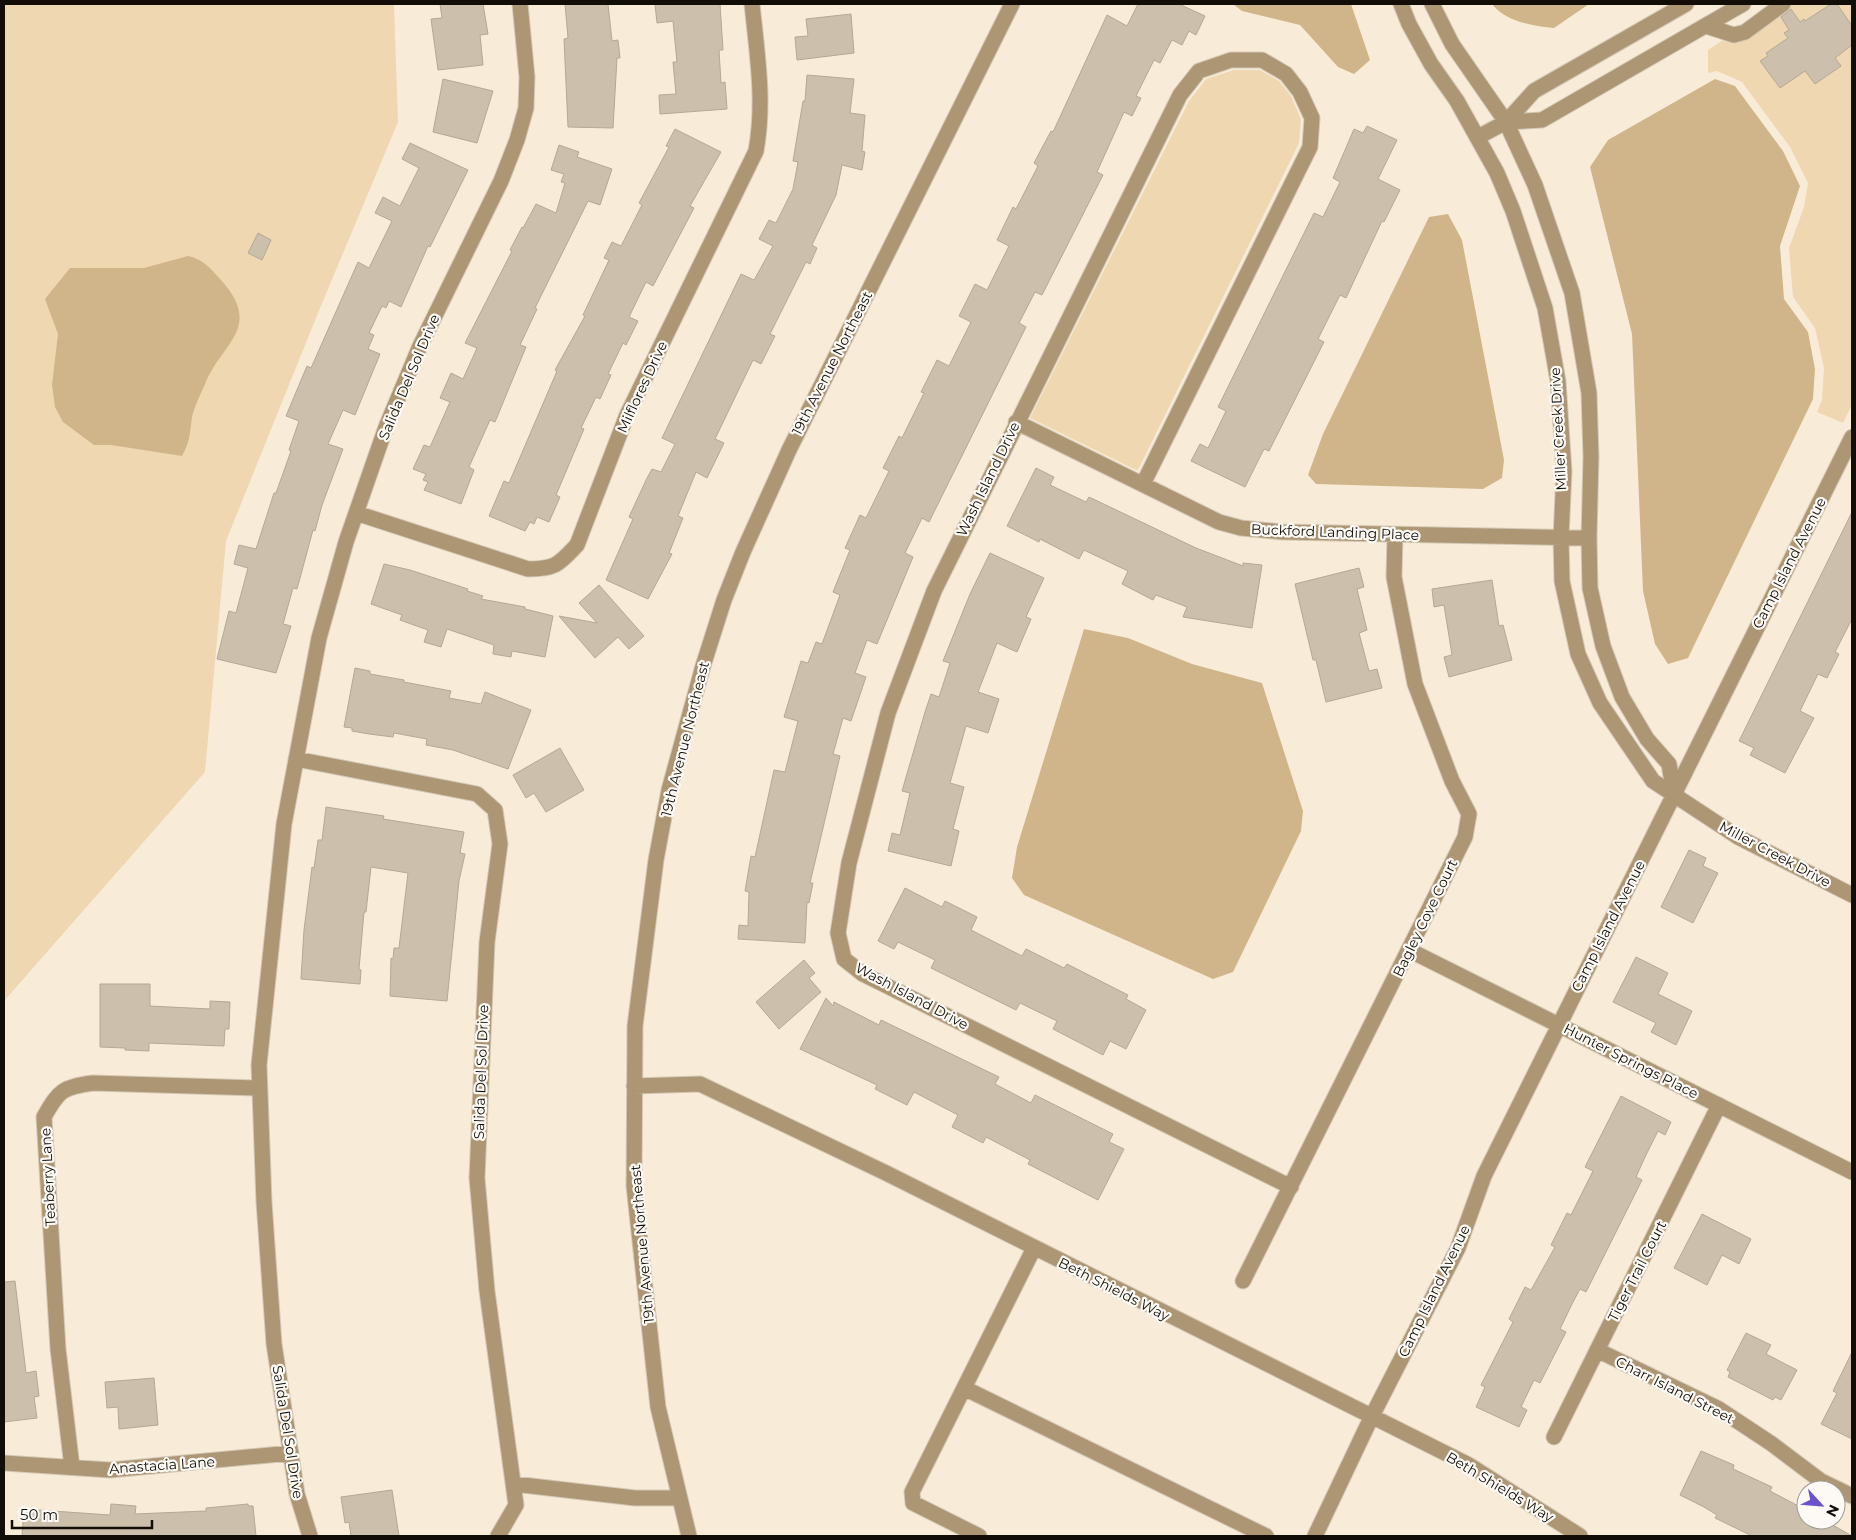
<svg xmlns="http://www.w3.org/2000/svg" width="1856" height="1540" font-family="Montserrat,sans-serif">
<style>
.green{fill:#efd7b2}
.water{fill:#d1b58a}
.building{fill:#ccc0ad;stroke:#b4a896}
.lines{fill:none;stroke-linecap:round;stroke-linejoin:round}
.minor-casing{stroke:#d3c8b7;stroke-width:17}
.minor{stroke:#ad9673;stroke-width:15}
.labels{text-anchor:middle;stroke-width:4.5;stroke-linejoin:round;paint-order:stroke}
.street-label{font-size:14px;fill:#120e07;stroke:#fdfaf6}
</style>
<rect width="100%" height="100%" fill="#f8ecd8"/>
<!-- green -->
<path class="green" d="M4,4H394L398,122L318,313L226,541L205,772L4,1001Z
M1778,4H1852V405L1843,423L1817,412L1822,400L1824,368L1815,328L1793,297L1789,248L1804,207L1808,183L1790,147L1742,82L1717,71L1708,73V50Z
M1234,70H1260L1279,81L1291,96L1301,119L1299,143L1138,470H1136L1030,418L1189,101L1206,79Z"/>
<!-- water -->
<path class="water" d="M1233,4H1351L1370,60L1354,74L1338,67L1300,25L1242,11Z
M1492,4H1589L1554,28C1533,26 1506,22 1492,4Z
M1715,79L1735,86L1783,151L1800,186L1780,246L1784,299L1808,332L1815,369L1813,399L1688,658L1668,664L1655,644L1643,591L1632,334L1590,167L1608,140Z
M1448,214L1462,240L1504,460L1502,478L1483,489L1316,484L1308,475L1323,434L1429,217Z
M188,256C203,259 211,269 221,280C264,328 221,343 205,384C201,393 196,403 193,413C189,431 192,438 182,456L111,445H94L63,422L55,407L52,385L58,334L45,299L70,268H144Z
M1084,629L1128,638L1192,664L1262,683L1303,811L1301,831L1233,972L1213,979L1024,895L1012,878L1017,847Z"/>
<!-- building -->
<path class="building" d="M440,4H483L488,34L480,35L483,65L438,70L431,19L442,18Z
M565,4H608L612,41L618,40L620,58H617L613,128L568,127L564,39L568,38Z
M655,4H720L723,50H719L721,83L725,82L727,109L660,114L659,95L676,94L673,62H677L673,21L657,23Z
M1138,4H1179L1205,16L1196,35L1189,31L1182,45L1172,40L1160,63L1154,60L1136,96L1141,98L1132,116L1124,112L1097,172L1103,175L1042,295L1035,292L1019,323L1026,327L929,522L922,518L905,553L913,557L877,644L867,640L855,673L866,677L851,721L843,718L833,754L840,756L810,883H813L809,903L807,902L805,943L738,939L739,925L748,926L749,892L745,891L751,856L755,857L774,770L785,772L798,721L784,717L801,661L808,663L816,642L822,644L840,595L833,592L850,550L845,548L860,515L866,518L889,471L883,468L899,436L902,438L924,393L921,392L937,360L949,366L971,322L959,316L975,284L987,290L1009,246L997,240L1013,207L1016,209L1038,166L1034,163L1051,131L1053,132L1107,15L1127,26Z
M1831,4H1837L1852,26V45L1835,58L1841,66L1815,84L1805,71L1780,88L1760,61L1768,56L1766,53L1788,38L1784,33L1789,30L1781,17L1791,9L1800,22L1804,19L1805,21Z
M851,14L854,53L797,60L795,37L808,36L806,19Z
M807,75L854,79L850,113L865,115L862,151L865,152L862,170L842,165L836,195L812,245L817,248L810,264L806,262L770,334L775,336L761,364L753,360L715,439L724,443L707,478L696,472L678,516L683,518L669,553L672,554L648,599L606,580L633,519L629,517L647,478L652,469L661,472L675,444L662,438L741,274L754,280L773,246L759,239L769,220L776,223L793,189L798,162L793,161L803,101H805Z
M443,79L493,91L477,143L433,132Z
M1367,126L1397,140L1378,179L1400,190L1384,222L1382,221L1346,298L1340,295L1318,339L1324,342L1269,451L1264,449L1245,487L1191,461L1200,444L1208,448L1226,411L1218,407L1314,213L1323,217L1340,182L1333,178L1354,129L1363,133Z
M675,129L721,152L690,206L694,208L653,286L646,282L629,317L638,321L626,345L623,343L608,374L611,375L600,399L596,397L581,428L584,429L556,495L560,497L549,522L537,517L534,524L530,522L525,531L489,516L504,481L509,483L557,371L555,370L585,316L583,315L609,260L604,258L612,242L621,246L642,205L639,203L669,147L666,146Z
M410,143L468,170L430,247L428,246L401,307L389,301L386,308L382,306L369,333L374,335L368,349L380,354L355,415L343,410L328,444L343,449L322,505L315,531L313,530L297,589L293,588L283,624L291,626L276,673L217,659L229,611L236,613L248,568L234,564L239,545L256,549L274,493H276L291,451L289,450L299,421L286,416L307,366L311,368L358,262L369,268L392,221L375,213L383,197L400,206L419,168L402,159Z
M559,145L579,152L577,157L612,169L600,205L588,201L535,308L537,309L520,345L526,347L495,422L490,420L469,467L474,470L461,504L424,490L428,482L423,480L426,474L413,469L424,445L430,447L450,402L440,398L451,373L463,379L477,348L465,343L512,251L510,250L522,227L523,228L536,204L556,213L565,183L561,182L564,174L551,170Z
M258,233L271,240L262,260L248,253Z
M1036,468L1054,477L1050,485L1086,502L1089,497L1196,548L1243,566V563L1262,565L1252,628L1183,617L1187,607L1156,595L1153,600L1122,584L1128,571L1084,550L1079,559L1040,539L1039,542L1007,526Z
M1852,512V619L1835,652L1839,654L1827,678L1818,674L1800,711L1814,718L1785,773L1750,755L1754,748L1739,741Z
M990,553L1044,578L1026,617L1031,619L1017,652L997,643L978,692L999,699L988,733L966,726L950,783L964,787L953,829L959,831L951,866L888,851L892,833L900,835L910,793L902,791L925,712L931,694L939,697L950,663L943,661L970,594Z
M384,564L410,570L468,589L467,591L483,596L481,599L525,607V609L553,616L545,657L512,651L511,657L493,654L494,645L447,629L441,647L424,642L428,630L400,620L402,615L371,604Z
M1359,568L1364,587L1357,589L1367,630L1359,633L1369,671L1377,669L1382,688L1326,702L1316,660H1313L1295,584Z
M1492,580L1499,626L1503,625L1512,660L1449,677L1444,657L1452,655L1444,605L1434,607L1432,589Z
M599,585L644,636L629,649L618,637L595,658L559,616L597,623L579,603Z
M355,668L370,671V674L404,680V682L451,691L449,698L481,704L485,692L531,710L508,769L453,750L426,745L427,739L394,733L393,737L369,734L352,731V728L344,727Z
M560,748L584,790L546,812L534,793L526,798L513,775Z
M326,807L384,816L383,819L464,832L460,853L465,854L459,881L447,1001L390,996L391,958L393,959L394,948H399L408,873L371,867L366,912H364L359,969L361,970L360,984L301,979L304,930L312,867L314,868L318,840H322Z
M1689,850L1706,858L1703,866L1718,873L1693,923L1661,907Z
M905,888L942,907L945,901L977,917L971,930L1022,956L1026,949L1064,968L1067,964L1128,995L1126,999L1146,1010L1126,1049L1110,1041L1103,1055L1053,1029L1057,1021L1020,1003L1016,1010L931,968L935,960L898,942L894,949L878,941Z
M1636,957L1668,973L1658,994L1692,1011L1676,1045L1651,1032L1656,1023L1613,1002Z
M804,960L815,973L809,978L821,992L779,1029L756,1002Z
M100,984H150V1006L210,1009V1001L230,1002L229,1029H225L224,1046L149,1043V1051L125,1050V1048L100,1047Z
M826,998L833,1006L834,1002L879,1025L881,1020L999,1077L995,1084L1031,1103L1035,1095L1113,1134L1109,1142L1124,1149L1098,1200L1028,1164L1030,1160L986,1137L983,1143L952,1127L958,1115L914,1092L907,1105L875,1089L877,1085L800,1049Z
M1621,1096L1671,1122L1665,1135L1658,1131L1645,1157L1636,1177L1642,1180L1586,1292L1580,1289L1572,1304L1560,1329L1566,1332L1540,1383L1534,1380L1521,1407L1527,1410L1519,1427L1476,1407L1485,1387L1481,1385L1513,1322L1509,1319L1525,1287L1531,1290L1555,1247L1551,1245L1567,1213L1571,1215L1593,1171L1585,1167Z
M1702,1214L1751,1239L1739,1264L1722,1255L1707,1285L1674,1268Z
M15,1281L26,1373L36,1371L39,1396L34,1397L37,1418L4,1422V1282Z
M1746,1333L1771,1345L1766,1354L1797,1370L1781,1400L1775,1397L1773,1400L1728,1377L1730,1372L1727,1370Z
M1852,1352V1439L1821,1424L1837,1393L1833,1391Z
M154,1378L158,1425L119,1429L118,1407L107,1408L105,1382Z
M1701,1451L1734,1465L1733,1469L1772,1487L1770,1491L1806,1510V1520H1824L1852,1536H1752L1715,1518L1717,1515L1704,1507L1680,1495Z
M392,1490L399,1536H351L349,1522L345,1523L341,1497Z
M111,1504L136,1506L135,1514L206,1511V1508L248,1504V1506H253L256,1536H22L24,1509L110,1515Z"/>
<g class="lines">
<defs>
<path id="minor" d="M1401,4L1409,24L1431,64L1457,101L1497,173L1513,211L1545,308L1558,381L1564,471L1561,538L1562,581L1578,654L1600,703L1653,781L1738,837L1852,895
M1432,4L1452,44L1506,122L1535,185L1572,293L1589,393L1591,457L1589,538L1590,588L1603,646L1622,697L1647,739L1669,764L1674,794
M1706,26L1734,35L1745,32L1783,4
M1506,122L1542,120L1743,4
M1478,137L1506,122L1534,91L1686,4
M1016,422L1219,522L1241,528L1283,532L1589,538
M1143,484L1310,147L1312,118L1300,92L1286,74L1262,60H1231L1199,71L1180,95L934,591L888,713L849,863L838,933L844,959L863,974L1291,1187
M356,513L528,569C556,569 559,564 577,545L627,415L756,151C765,102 757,53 752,4
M296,759L477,794L495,810L500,844L487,942L477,1178L487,1291L516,1505L498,1536
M1409,950L1852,1172
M634,1086L700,1084L886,1173L1469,1465L1580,1536
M1243,1281L1465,837L1469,814L1452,781L1415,684L1394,577L1395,535
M1597,1350L1719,1409L1772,1444L1821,1481L1852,1496
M964,1388L1266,1536
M1554,1437L1719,1105
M4,1463L110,1470L291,1453
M72,1467L58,1349L44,1117C59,1090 63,1087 93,1083L260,1088
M514,1484L635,1498H680
M310,1536L297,1494L274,1344L264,1202L259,1065L284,824L319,638L346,542L386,427L420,346L501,181L517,140L526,108L527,77L520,4
M689,1536L658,1407L634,1186L635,1026L656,860L669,790L703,666L724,600L743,552L789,450L1012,4
M979,1536L913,1503L912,1492L1034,1248
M1315,1536L1371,1418L1458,1248L1484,1176L1852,437"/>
</defs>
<!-- minor casing -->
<use href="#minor" class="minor-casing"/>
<!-- minor -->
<use href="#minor" class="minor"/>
</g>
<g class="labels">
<!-- street labels -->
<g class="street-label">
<text transform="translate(832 363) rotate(-63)" y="5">19th Avenue Northeast</text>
<text transform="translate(409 377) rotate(-67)" y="5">Salida Del Sol Drive</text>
<text transform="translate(642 387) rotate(-65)" y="5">Milflores Drive</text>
<text transform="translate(1558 429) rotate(-93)" y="5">Miller Creek Drive</text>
<text transform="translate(988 479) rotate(-64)" y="5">Wash Island Drive</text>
<text transform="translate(1335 532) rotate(2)" y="5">Buckford Landing Place</text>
<text transform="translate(1789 563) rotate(-63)" y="5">Camp Island Avenue</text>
<text transform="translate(685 739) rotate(-76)" y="5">19th Avenue Northeast</text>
<text transform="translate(1775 854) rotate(28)" y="5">Miller Creek Drive</text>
<text transform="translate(1425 918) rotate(-64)" y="5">Bagley Cove Court</text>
<text transform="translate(1608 926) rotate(-63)" y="5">Camp Island Avenue</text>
<text transform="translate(912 996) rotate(28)" y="5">Wash Island Drive</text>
<text transform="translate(1631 1061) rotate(27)" y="5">Hunter Springs Place</text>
<text transform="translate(481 1072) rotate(-88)" y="5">Salida Del Sol Drive</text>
<text transform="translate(48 1177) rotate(-93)" y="5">Teaberry Lane</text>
<text transform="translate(642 1244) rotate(-95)" y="5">19th Avenue Northeast</text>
<text transform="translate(1637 1271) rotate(-63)" y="5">Tiger Trail Court</text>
<text transform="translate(1114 1289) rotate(27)" y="5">Beth Shields Way</text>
<text transform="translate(1434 1291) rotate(-64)" y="5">Camp Island Avenue</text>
<text transform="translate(1675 1390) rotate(27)" y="5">Charr Island Street</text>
<text transform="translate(288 1432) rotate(81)" y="5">Salida Del Sol Drive</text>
<text transform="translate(162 1465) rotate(-4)" y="5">Anastacia Lane</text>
<text transform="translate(1500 1487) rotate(31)" y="5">Beth Shields Way</text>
</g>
</g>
<!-- border -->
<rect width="1856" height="1540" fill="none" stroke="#120e07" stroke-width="10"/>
<!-- north arrow -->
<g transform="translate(1821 1505) rotate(116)"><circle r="24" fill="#fdfaf6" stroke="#9f9c96"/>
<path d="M0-4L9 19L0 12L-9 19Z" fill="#6c53cc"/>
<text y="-8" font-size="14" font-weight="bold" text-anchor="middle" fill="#120e07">N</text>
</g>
<!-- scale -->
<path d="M12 1520v8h140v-8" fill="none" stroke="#120e07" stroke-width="2.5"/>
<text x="20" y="1520" font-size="15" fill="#120e07" stroke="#fdfaf6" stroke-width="4" paint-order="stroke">50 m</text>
</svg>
